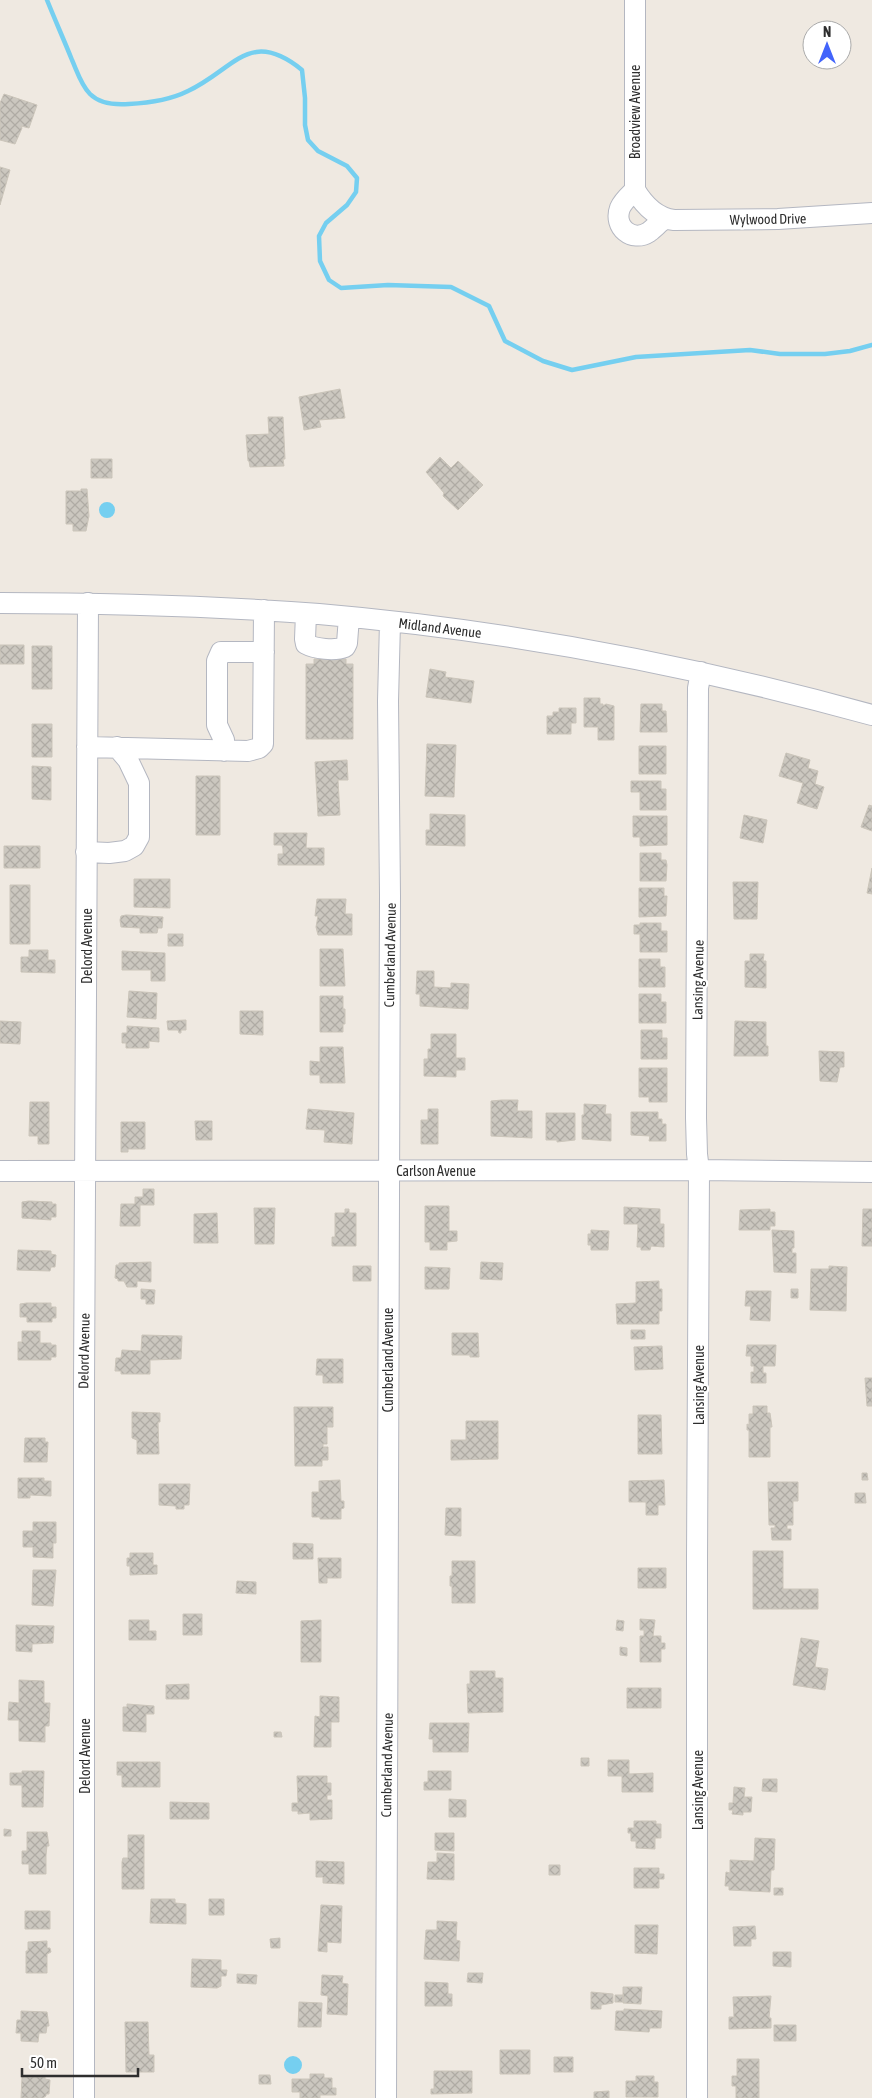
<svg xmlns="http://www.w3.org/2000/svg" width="872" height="2098" font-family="'Asap Condensed',sans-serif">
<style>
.water{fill:#75cff0}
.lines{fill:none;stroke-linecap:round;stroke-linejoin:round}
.stream{stroke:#75cff0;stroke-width:4.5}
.building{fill:url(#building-cross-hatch);stroke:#cbc5ba}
.minor-casing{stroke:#b4b7c1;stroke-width:22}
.minor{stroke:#fff;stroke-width:20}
.labels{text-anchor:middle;stroke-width:4.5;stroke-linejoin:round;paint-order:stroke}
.street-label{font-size:14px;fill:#2e2e2e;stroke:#fff}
</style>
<defs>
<pattern id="building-cross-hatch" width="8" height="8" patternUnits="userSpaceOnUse" patternTransform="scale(1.25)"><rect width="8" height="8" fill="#cbc7bf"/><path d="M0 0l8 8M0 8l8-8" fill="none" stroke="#afaba4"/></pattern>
</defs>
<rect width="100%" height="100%" fill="#efe9e1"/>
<!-- water -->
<path class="water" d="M99 510a8 8 0 1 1 16 0a8 8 0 1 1-16 0Z
M284 2065a9 9 0 1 1 18 0a9 9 0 1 1-18 0Z"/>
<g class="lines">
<!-- stream -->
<path class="stream" d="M47,0C55,20 64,40 72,60C77,71 81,85 90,94C100,104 116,105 129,104C149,103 170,100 188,91C234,70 249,27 302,70L305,98V125L308,140L318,151L347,166L357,178L356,192L347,205L326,223L319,236L320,261L329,280L341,288L388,285L451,287L489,306L505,341L543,361L572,370L636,357L750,350L780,354H825L850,351L872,345"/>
</g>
<!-- building -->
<path class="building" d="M4,94L37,105L29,128L21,126L22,128L15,144L0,140V103Z
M0,167L10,170L0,205Z
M340,389L345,418L319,420L321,427L304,430L299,397Z
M268,417H283L285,459H283L284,466L250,467L249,461H248L246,435L269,434Z
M440,457L451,468L458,461L483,485L458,510L443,496L444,493L426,472Z
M91,459H112V478H91Z
M81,489H87L89,516L86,531H73V524H66V491H81Z
M0,645H24V664H0Z
M32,646H52V689H32Z
M314,659H346V664H353V739H306V664H314Z
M430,669L446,672L445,677L474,681L471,703L426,697Z
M584,698H600V704H603V706L606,704L614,706V740H598V727H584Z
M641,704H662V711H666L667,732H640Z
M559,708H576V723H571V734H547V716H553V712H559Z
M32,724H52V757H32Z
M427,744L456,745L454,797L425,796Z
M639,746H666V774H639Z
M786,753L810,760L808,768L818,771L815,784L824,787L817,809L797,803L803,783L779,776Z
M347,760L348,780H338L340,815L318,816L315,762Z
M32,766L51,767V800L32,799Z
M196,776H220V835H196Z
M631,781H661V789H666V810H640V792H631Z
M869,805L872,806V831L861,827Z
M430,814L465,815V846L426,845V830H430Z
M744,815L767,820L763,843L740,838Z
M633,816H667V845L640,846V837H633Z
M274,833H307L306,848H324V865H278V854H283V849L282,845H274Z
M4,846H40V868H4Z
M640,853H661V860H666L667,865L666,881H640Z
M872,868V894L867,893Z
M134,879H170V908L134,907Z
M733,882H758L757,919H734Z
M10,885H30V944H10Z
M639,888H664V896H667L666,916L639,917Z
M317,899H346L345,914H352V935H318L316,927L318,916H315Z
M126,915L163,917L162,928H158L157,933H140V928L121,927L120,920L121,916Z
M640,923H661V931H667V952H640V934H634V925H640Z
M168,934H183V946H168Z
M320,949H343L345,986H320Z
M29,950H48V960H55V973L21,972V957H29Z
M122,951L165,953V981H151V970H122Z
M750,954H764L763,961H766V988L745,987V961H750Z
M639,959H660V967H665V987H639Z
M417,971H434V987L451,988V983L469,984L468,1009L420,1006V994H416Z
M129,991L157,993L156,1019L127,1017Z
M639,994H661V1002H666V1023H639Z
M320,996H343V1009H345V1024H343V1032H320Z
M240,1011H263V1035L240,1034Z
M186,1020V1030H181V1033H179L178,1030H168L167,1021Z
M0,1021L21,1022L20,1044L0,1043Z
M735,1021L766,1022V1046H768V1056H734Z
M127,1026L159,1028V1042L149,1041V1048H126V1043H122V1033H127Z
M641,1030H662V1038H667V1059H641Z
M431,1034H456V1058H465V1070H456V1077L424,1076V1059H428V1049H431Z
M320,1047H343L345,1083H320V1075H310V1061L320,1062Z
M819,1051L844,1052V1067H840L837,1082L820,1081Z
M639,1068H667V1102H649V1097H639Z
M502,1100H518L517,1111H532V1138L491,1136V1101Z
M30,1102H49V1144H38V1136H29Z
M584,1104L606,1105L605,1114H611V1141L582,1139V1115H584Z
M308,1109L354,1113L352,1144L324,1142L325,1130L306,1129Z
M428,1109H438V1144H421V1120H428Z
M631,1112H658V1119H662V1124H666V1141H649L650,1136L631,1135Z
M546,1113H575V1140L557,1142V1140H546Z
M195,1121H212V1140H196Z
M121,1122H145V1149H128V1152H121Z
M143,1189H154V1205H140V1226H120L121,1204H135V1197H143Z
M29,1201L52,1202V1204H56V1217H51V1220L22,1218V1202Z
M425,1206H449V1231H457V1241L447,1242V1250H430V1242H425Z
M624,1207L660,1209V1224H664V1247L651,1246L650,1250H641V1247H637L638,1224H624Z
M254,1208H275L274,1244H255Z
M345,1209H349V1213H356V1246H332V1237H335V1213H345Z
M770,1209V1212H775V1226H770V1230H739L740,1210Z
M863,1209H872V1246H862Z
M217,1213L218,1243H194V1214Z
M591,1230L609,1231L608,1250H591V1245H588V1234H591Z
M772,1230L794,1231V1248H792V1253H796V1273L774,1272Z
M18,1250L51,1251V1254L56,1255L55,1267H51L50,1271L17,1270Z
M151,1262V1282L137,1281V1287H127L124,1281H118V1279L115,1278L116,1265H119V1263Z
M481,1262L503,1263L502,1280L480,1279Z
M353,1266H371V1281H353Z
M829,1266L847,1267L846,1311L810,1310L811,1269H829Z
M425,1267L450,1268L449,1289H425Z
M659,1281V1289H662V1311H659V1324H617L616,1304L636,1303V1282Z
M141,1289L155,1290L154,1304H146V1299H141Z
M791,1289H798V1298H791Z
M746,1291H771L770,1321L750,1320L751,1306H745Z
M27,1303H51V1307H56V1318H52V1322H27V1317H20V1304Z
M631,1330H645V1339H631Z
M22,1331H40V1343H51V1345H56V1357H51V1360H18V1342H22Z
M452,1333H478L479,1357H470V1355H452Z
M142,1335L182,1336L181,1359L150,1360V1374H121V1371H115L116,1358H121L122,1350L141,1351Z
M747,1345H776L775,1366H763V1373H766V1383H751V1372H754V1366H751V1356H746Z
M662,1346L663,1369L635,1370L634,1347Z
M317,1359H343V1383H323V1375H316Z
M865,1378H872V1406H867Z
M753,1406H767V1413H770L772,1427H770V1457H749V1430H747V1424L749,1425V1414H753Z
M294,1407H333V1427H327V1444H323V1447H328V1460H322V1466H295Z
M132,1412L160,1413V1422H158L159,1454H137V1440L132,1438Z
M638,1415H661L662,1454H638Z
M466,1421H498V1459L451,1460V1440H466Z
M25,1438H45V1442H48L47,1462H24Z
M862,1473H867L868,1480H862Z
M18,1478H44V1481H51V1496L30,1495V1498H18Z
M340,1480L341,1501H344V1508L341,1509V1519H320V1517H312V1492H319V1481Z
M664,1480L665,1505H658V1515H646V1502H629V1481Z
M768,1482H798V1501H793V1525H787V1529H791V1540H772L771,1528H775V1525H769Z
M159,1484H190L189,1505H184V1509H176V1506L159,1505Z
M855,1493H865L866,1503H855Z
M446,1508H461V1536L445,1535Z
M33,1522H56V1543H53V1558L33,1557V1547H23V1531H33Z
M293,1543L313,1544V1559H293Z
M753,1551H783V1589H818V1609H753Z
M130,1553H153V1565H157V1574L130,1575V1566H127V1558H130Z
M318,1558H341V1578H327V1583H319Z
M452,1561H475V1603H452V1586H450V1576H452Z
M638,1568H666V1588H638Z
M33,1570H56L53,1606L32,1605Z
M237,1581L256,1582V1594L236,1593Z
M183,1614H202V1635H183Z
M640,1619L655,1620L653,1636H661V1643H665V1649H661V1662H640V1636H644V1630H640Z
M129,1620H149V1631H156V1640H129Z
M321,1620V1662H301V1621Z
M617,1620L624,1621L623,1631L616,1630Z
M16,1625L54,1626L53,1643L32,1644V1652L16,1651Z
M801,1638L819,1641L815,1667L828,1669L825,1690L793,1685Z
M620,1647L627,1648V1656L620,1655Z
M470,1671H495V1678H503V1712L468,1713L467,1684H470Z
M19,1680L44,1681V1703H50L49,1726H45V1742L19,1741V1720H8L9,1702L19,1703Z
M189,1684V1699H166V1685Z
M627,1688H661V1708H627Z
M320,1696L339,1697V1722H331V1747H314L315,1716L320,1717Z
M127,1704L154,1706V1714H146V1732L123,1731V1707H127Z
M430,1723H469L468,1752H433V1739H429Z
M274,1732H281L282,1737H274Z
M581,1758H589V1766H581Z
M608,1760H629V1774L653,1773V1792H622V1776H608Z
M117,1762H160V1787H122V1775H117Z
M22,1771H44L43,1807H22V1785H10V1773H22Z
M428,1771H451V1790H424V1782H428Z
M297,1776H327V1783H331V1795H327V1800H332V1819L310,1820V1813L298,1814V1811H292V1803H298Z
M763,1779H777V1792L762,1791Z
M734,1787L745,1788L744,1797H752L751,1812H743V1815L732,1814L733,1810H729V1803H733Z
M449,1799L466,1800V1817H449Z
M170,1802L209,1803V1819H170Z
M634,1821H656V1824H661V1838H655V1849L636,1848V1841H631V1833H628V1828H634Z
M4,1829L11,1830V1836H4Z
M27,1832H47L49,1846H47L46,1855V1874H29V1864H22V1851H27Z
M435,1833H454V1851L435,1850Z
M128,1835H144V1889H122V1862L123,1858H128Z
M755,1838L775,1839L774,1870H771L770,1892L729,1890V1886H725L726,1872L730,1873V1860L754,1861Z
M437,1853L454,1854V1880L427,1879L428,1862H437Z
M316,1861L344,1862V1884L323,1883V1877H316Z
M549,1865H560V1875H549Z
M634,1868H659V1874H664V1879H659V1888H634Z
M774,1888H783V1895H774Z
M151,1899H175V1903L186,1904V1924L150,1923Z
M209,1899H224V1915H209Z
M321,1905L342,1906L341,1943L327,1942V1952L318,1951Z
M25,1911H50V1929H25Z
M437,1921L457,1922L456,1940L460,1941L459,1961L424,1959L426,1930H437Z
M635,1925H658L657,1954L635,1953Z
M755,1926L756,1939H751V1946H734L733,1927Z
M280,1938V1948H271L270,1939Z
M47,1941V1948H50L51,1952L47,1954V1973H26V1951H28V1942Z
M773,1952H791V1967L773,1966Z
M192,1959L221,1960V1970H227L226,1976H221V1986L217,1988L191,1987Z
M468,1973H483L482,1983L467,1982Z
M237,1974L257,1975L256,1984L237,1983Z
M322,1975L343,1976L342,1983L348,1984L347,2015L327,2014L328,1996L321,1995Z
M425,1982L448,1983V1994H452V2006H425Z
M623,1987H642L641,2004L623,2003Z
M591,1992L613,1994V2003L601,2005V2009H591Z
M615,1995H623V2002H615Z
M771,1996L769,2018H771V2028L729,2029V2017H734L733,1997Z
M299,2002L322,2003L321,2027H298Z
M624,2009L662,2011L661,2028H650L649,2032L615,2030L616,2011H624Z
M21,2011L47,2012L49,2026H47L46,2033H39L38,2042L21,2041V2033H16L17,2020H21Z
M125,2022H148L149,2055H154V2072H126Z
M774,2025H796V2041H774Z
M500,2050H530V2074H500Z
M554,2057H573V2072H554Z
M737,2059H759V2098H736V2086H732V2076H737Z
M434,2071H472V2093L431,2094V2089H434Z
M310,2074H324V2078H332V2088H336V2095H320V2098H300V2092H292V2079H310Z
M259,2075H270L271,2084H259Z
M636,2076H654V2082H658V2097H626V2081H636Z
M22,2077H45V2079L50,2080L49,2094H46V2096L43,2098H21Z
M609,2091V2098H594V2092Z"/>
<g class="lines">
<defs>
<path id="minor" d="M635,0V190C644,205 656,218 674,220L778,219L872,213
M635,190C630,195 623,201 620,208C613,227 632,243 649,232C654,228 659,223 664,219
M0,603C107,603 213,606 319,614C506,630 691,665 872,715
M306,614L305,639L306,644C315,649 335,651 345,647L347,643L349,617
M87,747L248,751L259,748L263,744L264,610
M224,751V740L217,725V661L221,652H264
M86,852L109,853L125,851L134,846L139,837V783L128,760L117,747
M0,1171L699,1170L872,1172
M84,2098V1386L88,603
M386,2098L390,895L388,701L390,622
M697,2098V1559L699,1170L697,1154L696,1118L698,688L701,672"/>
</defs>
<!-- minor casing -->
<use href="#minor" class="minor-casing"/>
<!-- minor -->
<use href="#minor" class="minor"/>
</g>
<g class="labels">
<!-- street labels -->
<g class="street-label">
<text transform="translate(635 112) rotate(-90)" y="5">Broadview Avenue</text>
<text transform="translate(768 219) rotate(-1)" y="5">Wylwood Drive</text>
<text transform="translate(440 628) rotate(7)" y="5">Midland Avenue</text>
<text transform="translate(87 946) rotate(-90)" y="5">Delord Avenue</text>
<text transform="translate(390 955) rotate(-89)" y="5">Cumberland Avenue</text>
<text transform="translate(698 980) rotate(-89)" y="5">Lansing Avenue</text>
<text x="436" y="1176">Carlson Avenue</text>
<text transform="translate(84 1351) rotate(-89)" y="5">Delord Avenue</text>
<text transform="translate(388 1360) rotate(-90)" y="5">Cumberland Avenue</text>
<text transform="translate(699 1385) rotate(-90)" y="5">Lansing Avenue</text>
<text transform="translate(85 1756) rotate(-90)" y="5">Delord Avenue</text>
<text transform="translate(387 1765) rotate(-89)" y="5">Cumberland Avenue</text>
<text transform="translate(698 1790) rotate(-90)" y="5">Lansing Avenue</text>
</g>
</g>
<!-- north arrow -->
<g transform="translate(827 45)"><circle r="24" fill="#ffffff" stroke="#ababab"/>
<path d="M0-4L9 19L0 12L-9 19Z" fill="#4264fb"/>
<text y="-8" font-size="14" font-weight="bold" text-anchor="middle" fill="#2e2e2e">N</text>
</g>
<!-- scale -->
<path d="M22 2068v8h116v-8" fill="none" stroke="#2e2e2e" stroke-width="2.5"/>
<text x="30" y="2068" font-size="15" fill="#2e2e2e" stroke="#ffffff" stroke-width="4" paint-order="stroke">50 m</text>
</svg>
